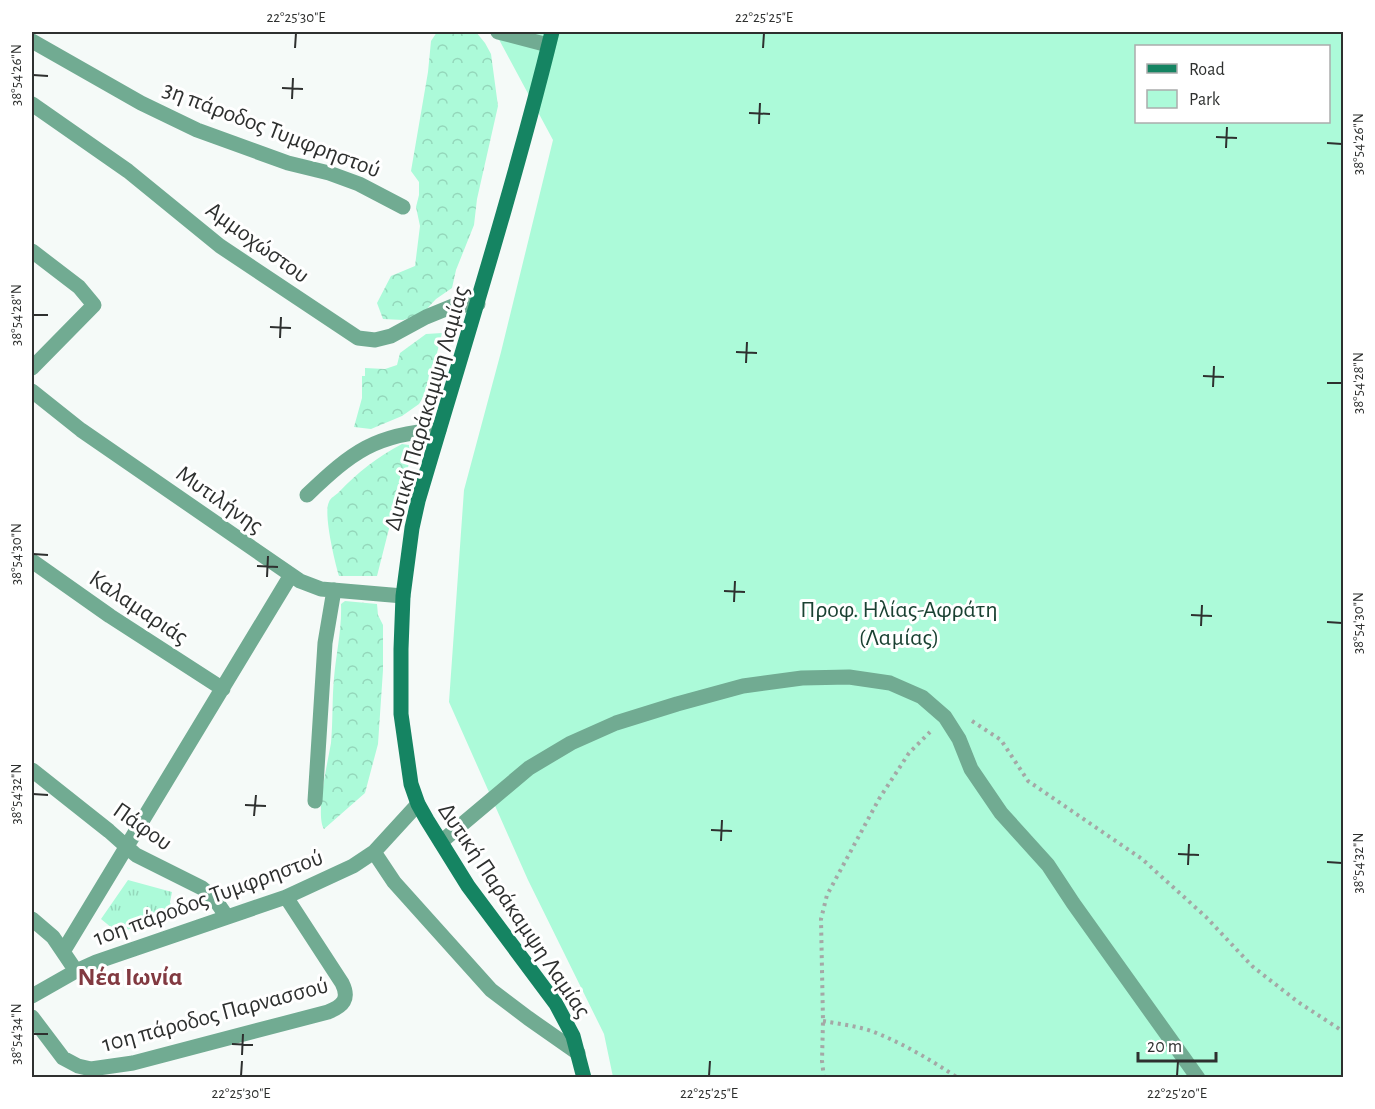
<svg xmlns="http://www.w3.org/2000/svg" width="1375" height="1109" font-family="'Alegreya Sans',sans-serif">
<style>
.grass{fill:url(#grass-tufts)}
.forest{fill:url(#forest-crowns)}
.park{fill:#acfad9;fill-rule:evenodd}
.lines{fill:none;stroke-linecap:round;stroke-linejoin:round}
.path{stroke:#a4a8a6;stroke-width:4;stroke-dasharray:3 4.5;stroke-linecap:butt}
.minor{stroke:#71ab92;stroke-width:15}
.secondary{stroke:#158462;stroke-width:15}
.ticks{fill:none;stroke:#2e302f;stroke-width:2}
.labels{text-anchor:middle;stroke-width:6;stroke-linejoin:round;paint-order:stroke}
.street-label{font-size:24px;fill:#2e302f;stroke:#fff}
.park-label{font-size:24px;fill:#1a4132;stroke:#fff}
.neighbourhood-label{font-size:26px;font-weight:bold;fill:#823a41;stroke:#fff}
.neatline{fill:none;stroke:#2e302f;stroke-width:2}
.ticks-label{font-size:15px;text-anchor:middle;fill:#2e302f}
</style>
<defs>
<pattern id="grass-tufts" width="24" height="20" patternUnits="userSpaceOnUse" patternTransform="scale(1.5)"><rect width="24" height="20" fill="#acfad9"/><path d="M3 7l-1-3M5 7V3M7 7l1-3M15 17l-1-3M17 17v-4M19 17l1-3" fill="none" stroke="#94d7bb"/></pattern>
<pattern id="forest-crowns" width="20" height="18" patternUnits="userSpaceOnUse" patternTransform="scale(1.5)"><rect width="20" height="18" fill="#acfad9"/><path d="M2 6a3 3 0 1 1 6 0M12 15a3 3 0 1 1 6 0" fill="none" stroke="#94d7bb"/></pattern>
</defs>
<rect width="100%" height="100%" fill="#f5faf8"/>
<!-- grass -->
<path class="grass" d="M128,880L172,892L170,902L173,914L118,933L101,919Z"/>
<!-- forest -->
<path class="forest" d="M437,32H476L485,43L491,54L498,106L477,199L474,225L456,270L452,288L436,299L422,314L403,320L383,319L377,303L391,276L415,266L420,226L416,207L419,195V182L411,171L428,72L431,41Z
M442,333L428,389L419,404L402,416L371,429L354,427L362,398V376H365V368L385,369L397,365L400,353L426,334Z
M402,444L409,445L412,455L394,509L377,576H339C335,563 323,513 329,502C330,498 336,495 339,492C358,472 377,457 402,444Z
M345,601L377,604L378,615L383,625V670L378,744L365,793L324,829C315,815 328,761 331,743C333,722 332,699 334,678C336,654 342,629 341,604Z"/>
<!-- park -->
<path class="park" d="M495,32H1343V1077H613L604,1034L528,880L449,702L464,490L501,352L553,140ZM1136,46H1328V122H1136Z"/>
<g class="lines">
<!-- path -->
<path class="path" d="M972,721L1001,740L1028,781L1142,859L1206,917L1252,966L1298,1002L1344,1032
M823,1021C840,1024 858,1026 874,1032C904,1044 931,1060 958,1078
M824,1078L822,1061L823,1021L821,919L827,895L879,799L909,753L930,732"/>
<!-- minor -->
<path class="minor" d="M498,32L548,45
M32,41L141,103L197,130L288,163L329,173L359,184L403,207
M32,104L128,171L220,246L358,338L375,340L391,336L426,317L453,306L478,304
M32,251L79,287L94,305L32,368
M32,391L81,430L300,581L321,589L403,596
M307,495C352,452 375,434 439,430
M32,561L110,616L223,689
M32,770L109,831L136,855L202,888L214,898L227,917
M315,801L325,643L334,590
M441,842L529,768L571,743L616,723L677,704L743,686L802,678L849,677L890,683L922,697L945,717L959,739L971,769L1001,813L1048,865L1073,903L1198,1078
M374,852L394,882L491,990L528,1018L578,1053
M32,919L53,937L76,971
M64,950L291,575
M32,996L76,971L96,962L286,897L353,866L374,852L418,804
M32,1017L63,1058L78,1066L91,1069L133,1063L328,1012C343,1006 350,999 342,983L286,897"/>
<!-- secondary -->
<path class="secondary" d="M552,32C513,190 464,345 418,501L412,528L403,596L401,649V714L411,784L418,804L427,820L468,886L556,1004L573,1036L584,1078"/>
</g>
<!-- ticks -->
<path class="ticks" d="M295,48L296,33M763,48L764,33M33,75L48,76M282,88L303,89M292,99L293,78M749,113L770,114M759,124L760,103M1216,137L1237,138M1327,143L1342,144M1226,148L1227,127M33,315H48M270,327L291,328M280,338L281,317M736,352L757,353M746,363L747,342M1203,376L1224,377M1327,383H1342M1213,387L1214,366M33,554L48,555M257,566L278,567M267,577L268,556M724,591L745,592M734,602L735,581M1191,615L1212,616M1327,622L1342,623M1201,626L1202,605M33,794L48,795M245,805L266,806M254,816L256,795M711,830L732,831M721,841L722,820M1178,854L1199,855M1327,862L1342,863M1188,865L1189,844M33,1034H48M232,1044L253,1045M242,1055L243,1034M241,1076L242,1061M709,1076L710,1061M1177,1076L1178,1061"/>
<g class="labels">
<!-- street labels -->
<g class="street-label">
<text transform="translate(272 129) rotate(21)" y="8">3η πάροδος Τυμφρηστού</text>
<text transform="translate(258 242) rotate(36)" y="8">Αμμοχώστου</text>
<text transform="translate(426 408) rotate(-74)" y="8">Δυτική Παράκαμψη Λαμίας</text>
<text transform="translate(220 499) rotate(35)" y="8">Μυτιλήνης</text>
<text transform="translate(139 607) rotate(34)" y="8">Καλαμαριάς</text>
<text transform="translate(143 826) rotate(35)" y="8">Πάφου</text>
<text transform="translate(208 897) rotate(-20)" y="8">10η πάροδος Τυμφρηστού</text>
<text transform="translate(515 910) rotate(56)" y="8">Δυτική Παράκαμψη Λαμίας</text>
<text transform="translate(215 1014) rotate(-15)" y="8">10η πάροδος Παρνασσού</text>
</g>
<!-- park labels -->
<g class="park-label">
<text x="899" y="617">Προφ. Ηλίας-Αφράτη<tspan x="899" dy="28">(Λαμίας)</tspan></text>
</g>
<!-- neighbourhood labels -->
<g class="neighbourhood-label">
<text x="130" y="985">Νέα Ιωνία</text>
</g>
</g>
<!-- border -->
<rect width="1375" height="1109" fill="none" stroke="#ffffff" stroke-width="66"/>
<!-- legend -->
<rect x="1135" y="45" width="195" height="78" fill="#ffffff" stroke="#abacac" stroke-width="1.5"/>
<rect x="1147" y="64" width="30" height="9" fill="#158462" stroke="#abacac" stroke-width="1.5"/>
<text x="1189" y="75" font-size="18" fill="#2e302f">Road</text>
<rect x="1147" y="90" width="30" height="18" fill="#acfad9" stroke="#abacac" stroke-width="1.5"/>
<text x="1189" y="105" font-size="18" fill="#2e302f">Park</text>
<!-- scale -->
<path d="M1138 1052v9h78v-9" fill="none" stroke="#2e302f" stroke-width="3"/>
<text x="1147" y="1052" font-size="18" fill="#2e302f" stroke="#ffffff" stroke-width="4.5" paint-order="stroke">20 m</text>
<rect x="33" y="33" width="1309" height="1043" class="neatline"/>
<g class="ticks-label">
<text x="296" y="22">22°25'30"E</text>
<text x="764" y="22">22°25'25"E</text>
<text transform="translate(16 75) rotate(-90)" y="5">38°54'26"N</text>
<text transform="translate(1358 144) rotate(-90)" y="5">38°54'26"N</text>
<text transform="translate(16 315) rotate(-90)" y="5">38°54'28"N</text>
<text transform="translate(1358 383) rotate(-90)" y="5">38°54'28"N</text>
<text transform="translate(16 554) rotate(-90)" y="5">38°54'30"N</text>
<text transform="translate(1358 623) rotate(-90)" y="5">38°54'30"N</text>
<text transform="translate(16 794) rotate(-90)" y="5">38°54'32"N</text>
<text transform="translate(1358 863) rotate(-90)" y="5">38°54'32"N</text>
<text transform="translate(16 1034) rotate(-90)" y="5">38°54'34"N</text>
<text x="241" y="1098">22°25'30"E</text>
<text x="709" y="1098">22°25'25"E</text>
<text x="1177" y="1098">22°25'20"E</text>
</g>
</svg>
